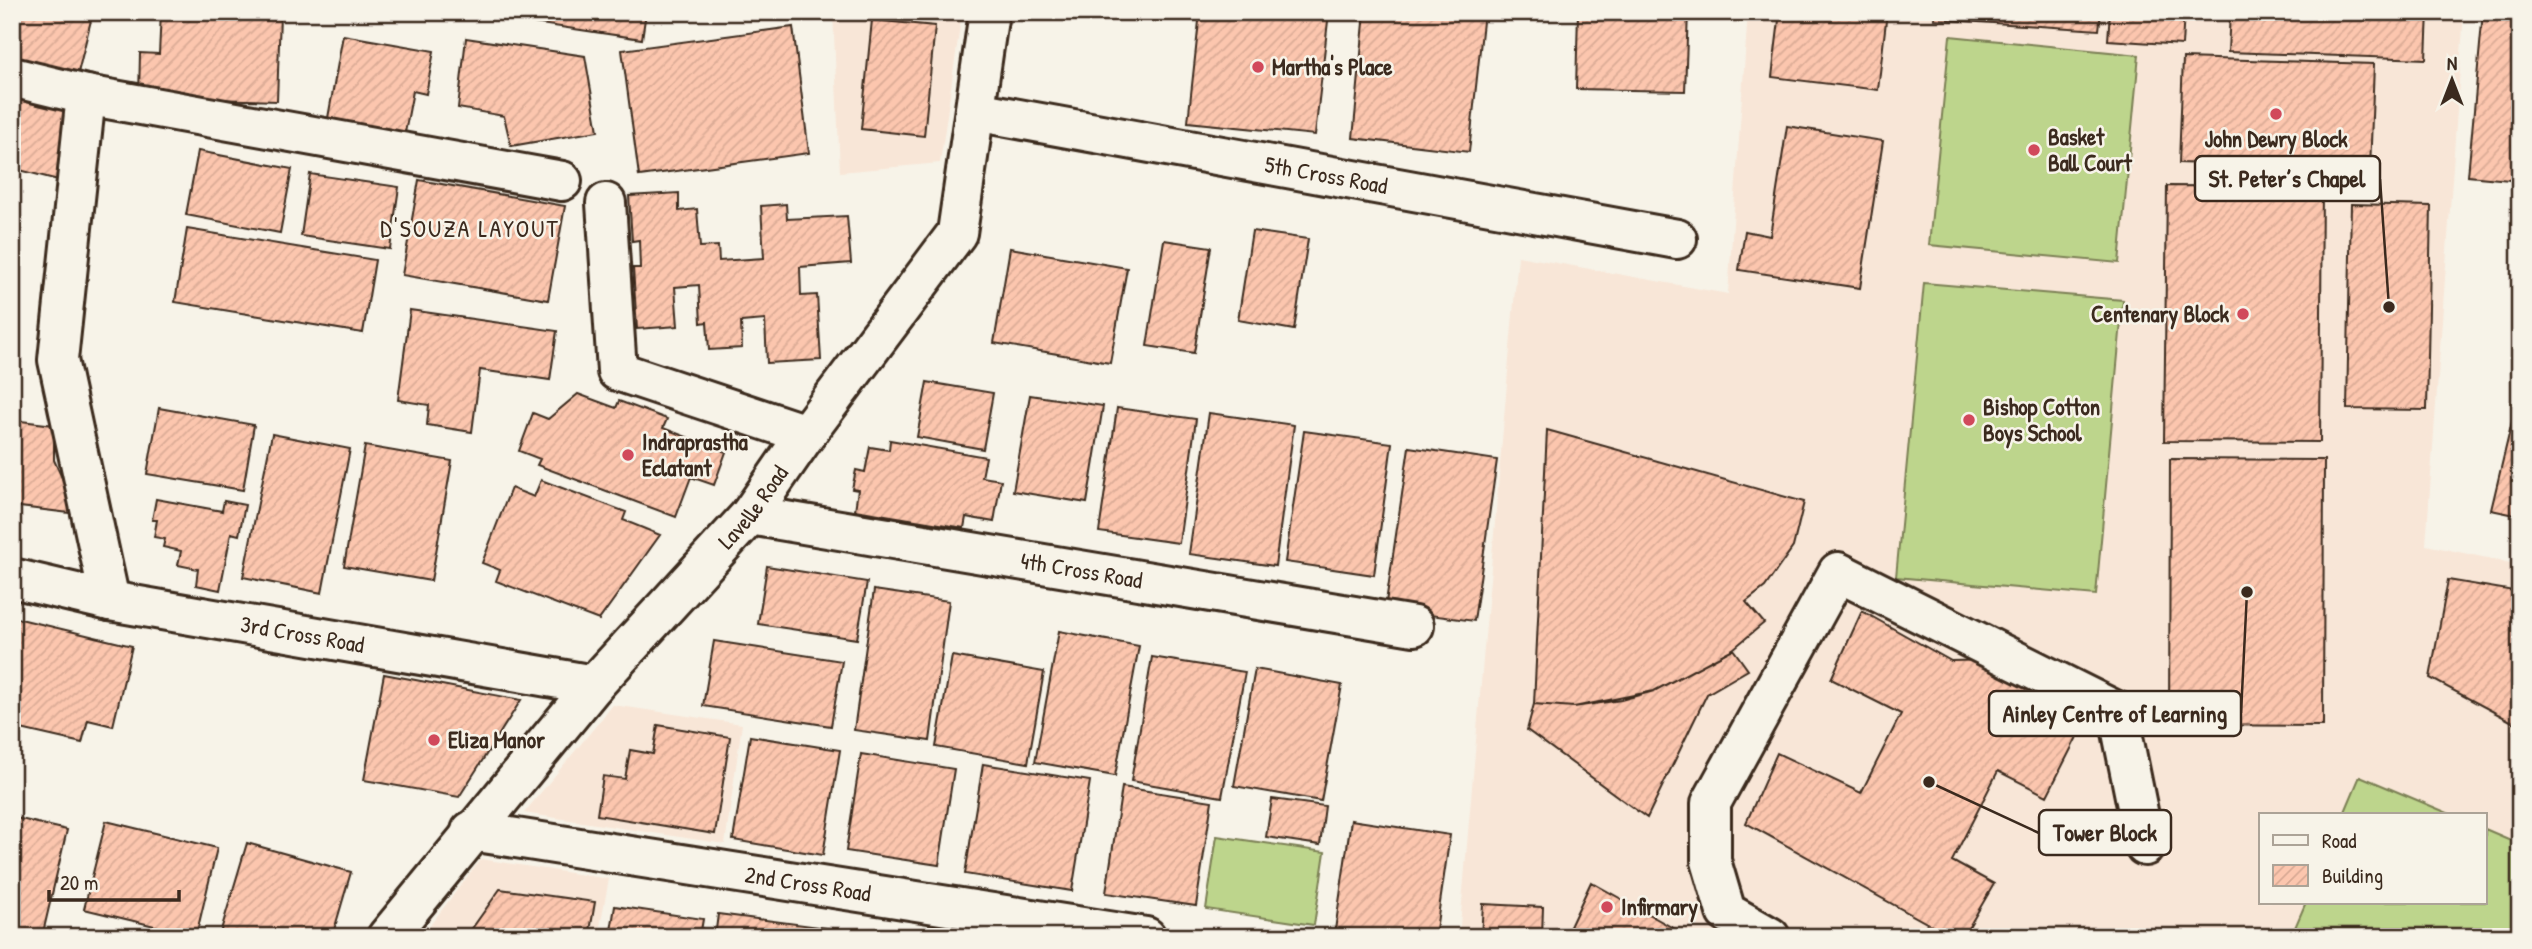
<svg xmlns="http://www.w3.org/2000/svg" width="2532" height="949" font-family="'Patrick Hand',sans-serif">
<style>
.built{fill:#f8e6d7;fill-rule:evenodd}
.grass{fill:#bdd58c;stroke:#7c8055;stroke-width:2}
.building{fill:url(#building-hatch);stroke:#3b2a1e;stroke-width:2}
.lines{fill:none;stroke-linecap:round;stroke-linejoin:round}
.minor-casing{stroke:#3b2a1e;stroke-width:44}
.minor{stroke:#f7f3e8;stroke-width:38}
.poi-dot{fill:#d1495b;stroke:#f7f3e8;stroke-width:2.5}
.labels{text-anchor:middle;stroke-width:5;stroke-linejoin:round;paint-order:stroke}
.poi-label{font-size:23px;font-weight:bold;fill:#3b2a1e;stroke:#f7f3e8;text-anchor:start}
.street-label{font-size:23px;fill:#3b2a1e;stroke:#f7f3e8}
.neighbourhood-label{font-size:24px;letter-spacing:2px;fill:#3b2a1e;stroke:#f7f3e8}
.leader{fill:none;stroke:#3b2a1e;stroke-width:2.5}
.callout-dot{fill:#3b2a1e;stroke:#f7f3e8;stroke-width:2.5}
.callout{fill:#f7f3e8;stroke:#3b2a1e;stroke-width:2.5}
.callout-label{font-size:24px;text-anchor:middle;font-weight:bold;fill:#3b2a1e}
</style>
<defs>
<pattern id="building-hatch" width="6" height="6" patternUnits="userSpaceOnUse" patternTransform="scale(1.75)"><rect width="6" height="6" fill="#fcc6ae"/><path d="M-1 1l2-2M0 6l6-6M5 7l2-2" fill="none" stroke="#d9aa95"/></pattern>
</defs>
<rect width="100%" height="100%" fill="#f7f3e8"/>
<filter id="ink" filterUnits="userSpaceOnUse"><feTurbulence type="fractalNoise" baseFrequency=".0143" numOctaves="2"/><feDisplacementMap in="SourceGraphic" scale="14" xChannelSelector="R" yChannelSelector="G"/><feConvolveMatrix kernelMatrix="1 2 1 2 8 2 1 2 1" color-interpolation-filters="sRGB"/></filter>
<g filter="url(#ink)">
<!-- built -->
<path class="built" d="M833,12H962L940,163L840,172Z
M1748,12H2464L2426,545L2520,565V937H1459L1518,256L1728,294ZM2261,814H2485V902H2261Z
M613,705L742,724L725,844L524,813Z
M481,859L609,879L598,937H421Z"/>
<!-- grass -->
<path class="grass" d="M1950,36L2139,55L2119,263L1929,245Z
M1924,283L2123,300L2096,595L1896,577Z
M2360,776L2450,814H2344Z
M2485,829L2520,844V937H2291L2306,902H2485Z
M1217,836L1325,852L1314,925L1206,909Z"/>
<!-- building -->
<path class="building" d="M12,12H93L76,81L12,64Z
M161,12L280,15L277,101L139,97L140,53L159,54Z
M460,12H646L642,39Z
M744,12H790L779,16Z
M1200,12H1329L1315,135L1188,122Z
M1365,12H1484L1469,152L1353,138Z
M1578,12H1688L1685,91L1576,89Z
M1780,12H1887L1878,90L1772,77Z
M1935,12H2101L2099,30L1934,19Z
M2110,12H2184L2182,45L2108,40Z
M2230,12H2428L2426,59L2228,52Z
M2483,12L2520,16V181L2468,176Z
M872,20L935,26L924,136L861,129Z
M793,27L809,153L639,176L622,50Z
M343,35L434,51L426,94L413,91L403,143L326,129Z
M466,38L585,56L598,131L511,146L504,116L458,108Z
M2183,58L2374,64L2370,170L2179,163Z
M12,89L77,106L58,180L12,168Z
M1787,126L1883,141L1860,288L1739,270L1745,231L1770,236Z
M198,151L292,169L280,233L186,215Z
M310,174L399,187L390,249L301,236Z
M419,180L565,206L548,300L402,275Z
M2167,186L2322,187L2320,442L2164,441Z
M679,193V211L697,209L700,247L718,246L719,261L764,258L761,206L786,204L787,219L847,216L851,263L800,267L801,296L817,295L821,360L767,363L765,320L741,322L742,348L709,350L707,322L701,323L699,285L675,287L678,326L637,329L633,268H640L639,240L632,241L629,196Z
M2351,204L2431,206L2427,410L2347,409Z
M187,229L375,260L363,333L175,302Z
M1252,231L1308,239L1294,330L1238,320Z
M1164,240L1211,247L1194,353L1147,346Z
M1010,248L1127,268L1110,363L994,343Z
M410,310L557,331L550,380L480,370L472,432L427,425L429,405L398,400Z
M927,382L993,393L983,449L917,437Z
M2520,388V516L2491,510Z
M578,394L616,408L619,401L667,419L663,428L726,452L714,485L691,477L676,517L537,465L540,459L519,451L533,413L548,419Z
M1030,395L1103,406L1087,503L1013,491Z
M159,408L254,425L243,490L147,474Z
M1117,408L1196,419L1179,543L1099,532Z
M1209,413L1294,425L1275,566L1189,554Z
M12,420L54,425V460L78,514L12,506Z
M1547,430L1804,502L1793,547L1765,587L1746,602L1764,623L1733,649L1654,691L1574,707L1534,704Z
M1304,431L1392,443L1374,575L1285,562Z
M272,434L350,449L322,593L243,577Z
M890,440L986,457L982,477L1001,480L994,522L966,517L964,528L855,510L858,490L852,489L856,470L865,472L870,447L889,450Z
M365,446L452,461L431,581L344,566Z
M1409,447L1497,460L1474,621L1385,609Z
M2170,459L2324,460L2323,726L2169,725Z
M541,480L626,512L623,520L660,535L599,620L496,581L500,570L482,563L511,488L534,497Z
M156,499L222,511L224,501L245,505L239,535L231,533L220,590L196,585L198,569L178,565L181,551L163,547L165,539L154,537L157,520H152Z
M767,566L867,582L857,639L758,624Z
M2448,580L2520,592V726L2430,678Z
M874,590L949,601L930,741L854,730Z
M1862,611L1951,661L1998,660L2079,714L2078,735L2047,796L1998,771L1952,861L1994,884L1963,937H1952L1746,823L1777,753L1861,793L1901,714L1831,679Z
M12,617L132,646L113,726L88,720L82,743L12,727Z
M1059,631L1139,646L1115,776L1035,762Z
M714,641L842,661L831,726L703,706Z
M1733,649L1748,670L1707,694L1647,818L1527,730L1534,704L1574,707L1621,700L1654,691Z
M952,656L1044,672L1028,763L936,747Z
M1152,657L1245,672L1222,797L1131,781Z
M1255,669L1342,685L1321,801L1234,786Z
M384,674L521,700L459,797L364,780Z
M658,725L730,737L715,834L597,815L603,776L625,779L630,750L653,754Z
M750,736L840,750L823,855L733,840Z
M861,754L954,769L939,865L846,851Z
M983,764L1090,781L1072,891L965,874Z
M1122,787L1212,801L1196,906L1106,893Z
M1272,799L1325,806L1320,845L1266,837Z
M12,817L67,830L42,937L12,930Z
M1351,820L1450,835L1435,937H1334Z
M106,821L217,848L196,936L84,909Z
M247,843L351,872L332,937H219Z
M1591,882L1689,937H1576L1568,931Z
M500,889L595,902L589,937H466Z
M1483,904L1543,907L1542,937H1481Z
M615,906L703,919L700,937H610Z
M718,914L835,929L834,937H715Z"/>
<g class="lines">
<defs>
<g id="minor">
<path d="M12,77L86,95L562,181"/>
<path d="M86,95L58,360L110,601"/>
<path id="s1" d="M975,111L1677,239"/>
<path d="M606,203L617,371L806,434"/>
<path id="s2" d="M750,515L1414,626"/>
<path id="s3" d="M12,578L110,601L594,685"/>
<path id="s4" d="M471,831L1146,937"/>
<path id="s5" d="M387,937L594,685L750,515L806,434L957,233L989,12"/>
<path d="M1770,937L1726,912L1711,861V803L1838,572L2118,712L2145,846"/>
</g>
</defs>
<!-- minor casing -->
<use href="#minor" class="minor-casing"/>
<!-- minor -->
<use href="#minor" class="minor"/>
</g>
</g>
<!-- markers -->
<g class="poi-dot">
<circle cx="1258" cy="67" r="7"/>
<circle cx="2276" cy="114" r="7"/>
<circle cx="2034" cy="150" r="7"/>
<circle cx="2243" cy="314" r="7"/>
<circle cx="1969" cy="420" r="7"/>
<circle cx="628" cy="455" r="7"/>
<circle cx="434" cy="740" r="7"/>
<circle cx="1607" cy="907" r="7"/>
</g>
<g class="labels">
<!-- poi labels -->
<g class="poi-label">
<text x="1272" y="75">Martha's Place</text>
<text x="2048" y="145">Basket<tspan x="2048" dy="26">Ball Court</tspan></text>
<text x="2276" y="147" text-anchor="middle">John Dewry Block</text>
<text x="2229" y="322" text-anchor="end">Centenary Block</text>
<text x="1983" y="415">Bishop Cotton<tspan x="1983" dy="26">Boys School</tspan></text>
<text x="642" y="450">Indraprastha<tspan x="642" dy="26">Eclatant</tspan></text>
<text x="448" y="748">Eliza Manor</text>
<text x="1621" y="915">Infirmary</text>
</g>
<!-- street labels -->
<g class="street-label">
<text dy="8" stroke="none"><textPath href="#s1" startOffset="357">5th Cross Road</textPath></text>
<text dy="8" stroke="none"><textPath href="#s5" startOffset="565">Lavelle Road</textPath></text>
<text dy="8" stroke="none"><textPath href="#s2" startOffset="336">4th Cross Road</textPath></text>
<text dy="8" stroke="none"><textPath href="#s3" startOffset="296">3rd Cross Road</textPath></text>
<text dy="8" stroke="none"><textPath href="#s4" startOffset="341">2nd Cross Road</textPath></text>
</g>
<!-- neighbourhood labels -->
<g class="neighbourhood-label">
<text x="470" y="237">D'SOUZA LAYOUT</text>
</g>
</g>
<!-- callouts -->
<path class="leader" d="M2389 307L2380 179M2247 592L2241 713M1929 782L2039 833"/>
<g class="callout-dot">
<circle cx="2389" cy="307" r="7"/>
<circle cx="2247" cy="592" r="7"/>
<circle cx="1929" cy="782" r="7"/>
</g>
<g class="callout">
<rect x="2195" y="156" width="185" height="45" rx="7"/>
<rect x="1989" y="691" width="252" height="45" rx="7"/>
<rect x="2039" y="810" width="132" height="45" rx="7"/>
</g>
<g class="callout-label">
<text x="2287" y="187">St. Peter’s Chapel</text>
<text x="2115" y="722">Ainley Centre of Learning</text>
<text x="2105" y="841">Tower Block</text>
</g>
<!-- margin -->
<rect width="2532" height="949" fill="none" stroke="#f7f3e8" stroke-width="42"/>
<rect x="21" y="21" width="2490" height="907" fill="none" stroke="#3b2a1e" stroke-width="2.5" filter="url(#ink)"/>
<!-- legend -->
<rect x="2259" y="813" width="228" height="91" fill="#f7f3e8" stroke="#aca397" stroke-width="2"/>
<rect x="2273" y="835" width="35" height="10" fill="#f7f3e8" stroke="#aca397" stroke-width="2"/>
<text x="2322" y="848" font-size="21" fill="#3b2a1e">Road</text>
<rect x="2273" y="865" width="35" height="21" fill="url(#building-hatch)" stroke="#aca397" stroke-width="2"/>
<text x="2322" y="883" font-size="21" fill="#3b2a1e">Building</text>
<!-- north arrow -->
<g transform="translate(2452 80)" stroke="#f7f3e8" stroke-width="5" paint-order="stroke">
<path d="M0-5L12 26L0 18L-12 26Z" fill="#3b2a1e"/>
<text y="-10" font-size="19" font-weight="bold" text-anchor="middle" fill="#3b2a1e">N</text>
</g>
<!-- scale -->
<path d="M49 890v10h130v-10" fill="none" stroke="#3b2a1e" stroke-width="3.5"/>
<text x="60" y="890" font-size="21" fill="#3b2a1e" stroke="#f7f3e8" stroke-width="5" paint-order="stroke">20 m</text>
</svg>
